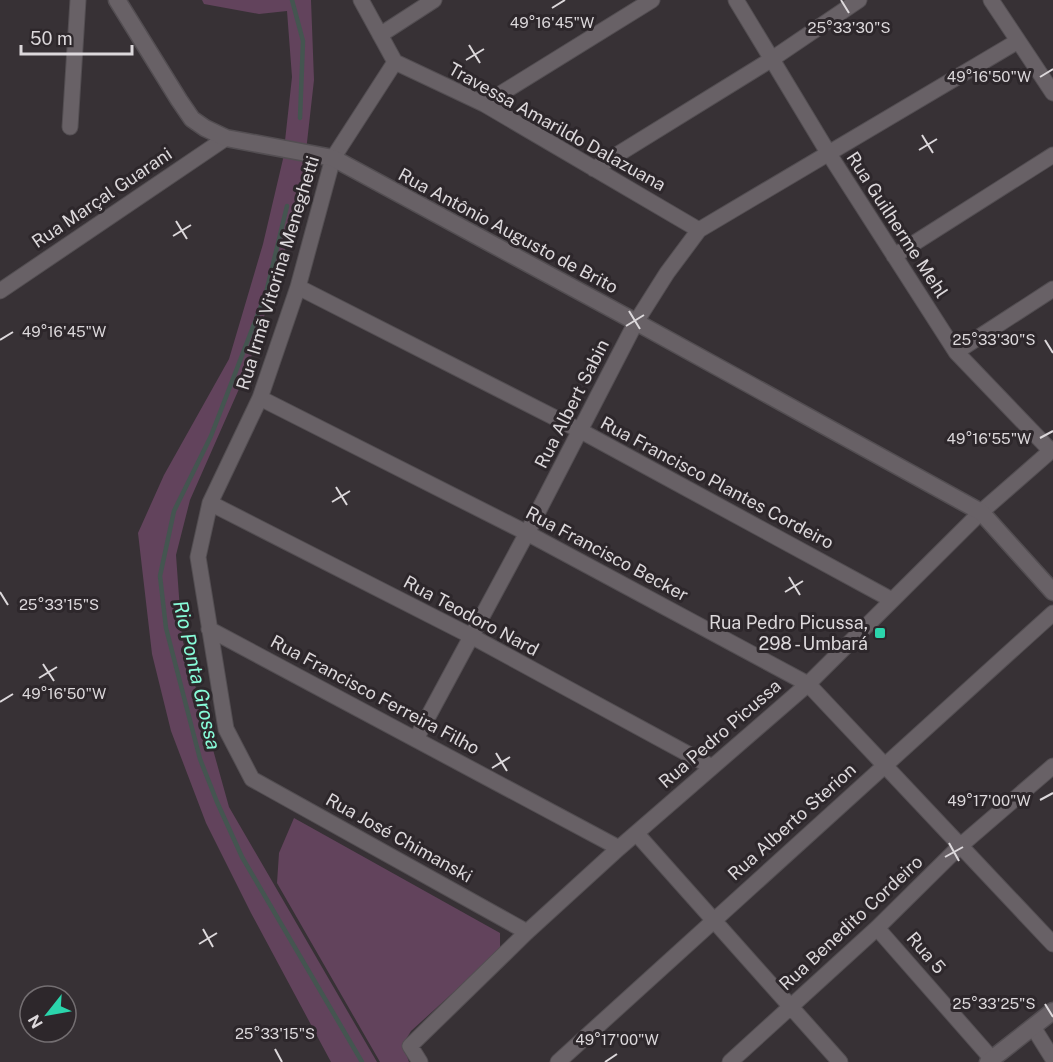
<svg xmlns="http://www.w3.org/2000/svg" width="1053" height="1062" font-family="'Public Sans',sans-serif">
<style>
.green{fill:#62435c}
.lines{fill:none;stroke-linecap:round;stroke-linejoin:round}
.stream{stroke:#445550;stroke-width:4.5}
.minor-casing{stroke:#534e52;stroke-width:17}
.tertiary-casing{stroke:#534e52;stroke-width:19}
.minor{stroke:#686166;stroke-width:15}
.tertiary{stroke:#686166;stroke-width:16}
.ticks{fill:none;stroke:#dcd8db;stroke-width:2}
.poi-dot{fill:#2bd5ac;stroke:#2d272b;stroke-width:2}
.labels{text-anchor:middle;stroke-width:6;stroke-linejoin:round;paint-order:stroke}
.street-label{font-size:18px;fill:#dcd8db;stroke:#2d272b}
.poi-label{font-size:18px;fill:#dcd8db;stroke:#2d272b;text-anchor:end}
.water-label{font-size:20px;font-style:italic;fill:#87fbd8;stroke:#2d272b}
.ticks-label{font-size:15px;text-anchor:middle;fill:#dcd8db;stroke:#2d272b;stroke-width:6;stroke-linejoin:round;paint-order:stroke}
</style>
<rect width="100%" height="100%" fill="#373135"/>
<!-- green -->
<path class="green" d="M202,0H311L314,80L304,169L285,251L246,373L190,500L176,555L182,638L229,807L377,1062H331L251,913L206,823L171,731L152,654L138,533L164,475L229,359L263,244L283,159L292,77L287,11L259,14L204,4Z
M294,818L500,933V950L411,1031L403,1044L409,1062H380L277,883L279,853Z"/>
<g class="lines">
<!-- stream -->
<path class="stream" d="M292,0L303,41L300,118
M287,206L266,293L211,436L174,511L160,576L166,628L200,759L217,802L242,857L362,1062"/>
<defs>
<path id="minor" d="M361,0L395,62L333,158L298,287L260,398L210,503L198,557L226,729L252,779L527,932
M736,0L829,154L956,352L1051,451
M991,0L1053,93
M380,35L434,0
M395,62L484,104L699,230
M484,104L652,0
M70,127L78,0
M594,169L772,59L859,0
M894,256L1053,155
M298,287L581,431L892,600
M0,291L226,138
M956,352L1053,289
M260,398L527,533L808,684L1053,944
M210,503L471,636L712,767
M209,629L619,848
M416,739L527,533L636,322L667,273L699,230L1018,41
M636,833L840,1062
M877,928L992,1059
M1033,1027L1053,1059
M420,1062L410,1046L527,932L619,848L808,684L981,512L1053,449
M558,1062L1053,613
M730,1062L877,928L960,846L1053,766"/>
<path id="tertiary" d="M117,0L179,100L192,119L205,128L226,138L333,158L636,322L981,512L1053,592
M988,1062L1053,1011"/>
</defs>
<!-- minor casing -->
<use href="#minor" class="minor-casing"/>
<!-- tertiary casing -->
<use href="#tertiary" class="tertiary-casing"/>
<!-- minor -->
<use href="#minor" class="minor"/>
<!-- tertiary -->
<use href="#tertiary" class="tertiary"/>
</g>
<!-- ticks -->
<path class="ticks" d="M841,0L849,13M552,8L565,0M469,45L480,63M466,60L484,49M1040,77L1053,69M922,135L933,153M919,150L937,139M176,221L187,239M173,236L191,225M629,311L640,329M626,326L644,315M0,340L13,332M1045,340L1053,353M1040,438L1053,431M336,487L347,505M332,502L350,491M789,577L800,595M0,592L8,605M785,592L803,581M43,664L54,681M39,678L57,667M0,702L13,694M496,753L507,771M492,768L510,757M1040,800L1053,793M949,843L959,861M945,857L963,847M203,929L213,947M199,944L217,933M1045,1004L1053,1017M275,1049L282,1062M605,1062L617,1054"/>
<!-- markers -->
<rect class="poi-dot" x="874" y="627" width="12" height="12" rx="3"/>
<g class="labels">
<!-- street labels -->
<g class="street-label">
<text transform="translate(557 127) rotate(29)" y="6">Travessa Amarildo Dalazuana</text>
<text transform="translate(102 198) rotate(-34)" y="6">Rua Marçal Guarani</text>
<text transform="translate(897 225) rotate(57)" y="6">Rua Guilherme Mehl</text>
<text transform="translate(508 231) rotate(28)" y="6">Rua Antônio Augusto de Brito</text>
<text transform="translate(278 273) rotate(-73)" y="6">Rua Irmã Vitorina Meneghetti</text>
<text transform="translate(572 404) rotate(-63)" y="6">Rua Albert Sabin</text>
<text transform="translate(717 483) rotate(28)" y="6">Rua Francisco Plantes Cordeiro</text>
<text transform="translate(607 554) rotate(28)" y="6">Rua Francisco Becker</text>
<text transform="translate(471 616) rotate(28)" y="6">Rua Teodoro Nard</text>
<text transform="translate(375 695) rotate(28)" y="6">Rua Francisco Ferreira Filho</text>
<text transform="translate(720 734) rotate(-41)" y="6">Rua Pedro Picussa</text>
<text transform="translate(792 822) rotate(-42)" y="6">Rua Alberto Sterion</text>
<text transform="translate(399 838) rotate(29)" y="6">Rua José Chimanski</text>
<text transform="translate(851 923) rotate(-43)" y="6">Rua Benedito Cordeiro</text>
<text transform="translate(926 953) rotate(49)" y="6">Rua 5</text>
</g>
<!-- poi labels -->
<g class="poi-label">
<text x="868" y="629">Rua Pedro Picussa,<tspan x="868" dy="21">298 - Umbará</tspan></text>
</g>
<!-- water labels -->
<g class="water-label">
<text transform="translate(197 675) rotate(77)" y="7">Rio Ponta Grossa</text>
</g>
</g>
<g class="ticks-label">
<text x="552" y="28">49°16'45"W</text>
<text x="849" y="33">25°33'30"S</text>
<text x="989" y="82">49°16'50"W</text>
<text x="64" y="337">49°16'45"W</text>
<text x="994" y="345">25°33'30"S</text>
<text x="989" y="444">49°16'55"W</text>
<text x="59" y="610">25°33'15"S</text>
<text x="64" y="699">49°16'50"W</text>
<text x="989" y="806">49°17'00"W</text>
<text x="994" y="1009">25°33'25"S</text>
<text x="275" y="1039">25°33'15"S</text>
<text x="617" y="1045">49°17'00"W</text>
</g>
<!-- north arrow -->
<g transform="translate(48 1014) rotate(239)"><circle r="28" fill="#2d272b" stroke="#736e71" stroke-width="1.5"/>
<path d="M0-4.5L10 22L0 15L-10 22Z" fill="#2bd5ac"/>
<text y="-9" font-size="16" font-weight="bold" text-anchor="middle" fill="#dcd8db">N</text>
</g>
<!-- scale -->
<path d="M21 45v9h111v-9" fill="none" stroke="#dcd8db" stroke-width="3"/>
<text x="30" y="45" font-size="18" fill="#dcd8db" stroke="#2d272b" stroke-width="4.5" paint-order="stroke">50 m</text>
</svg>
